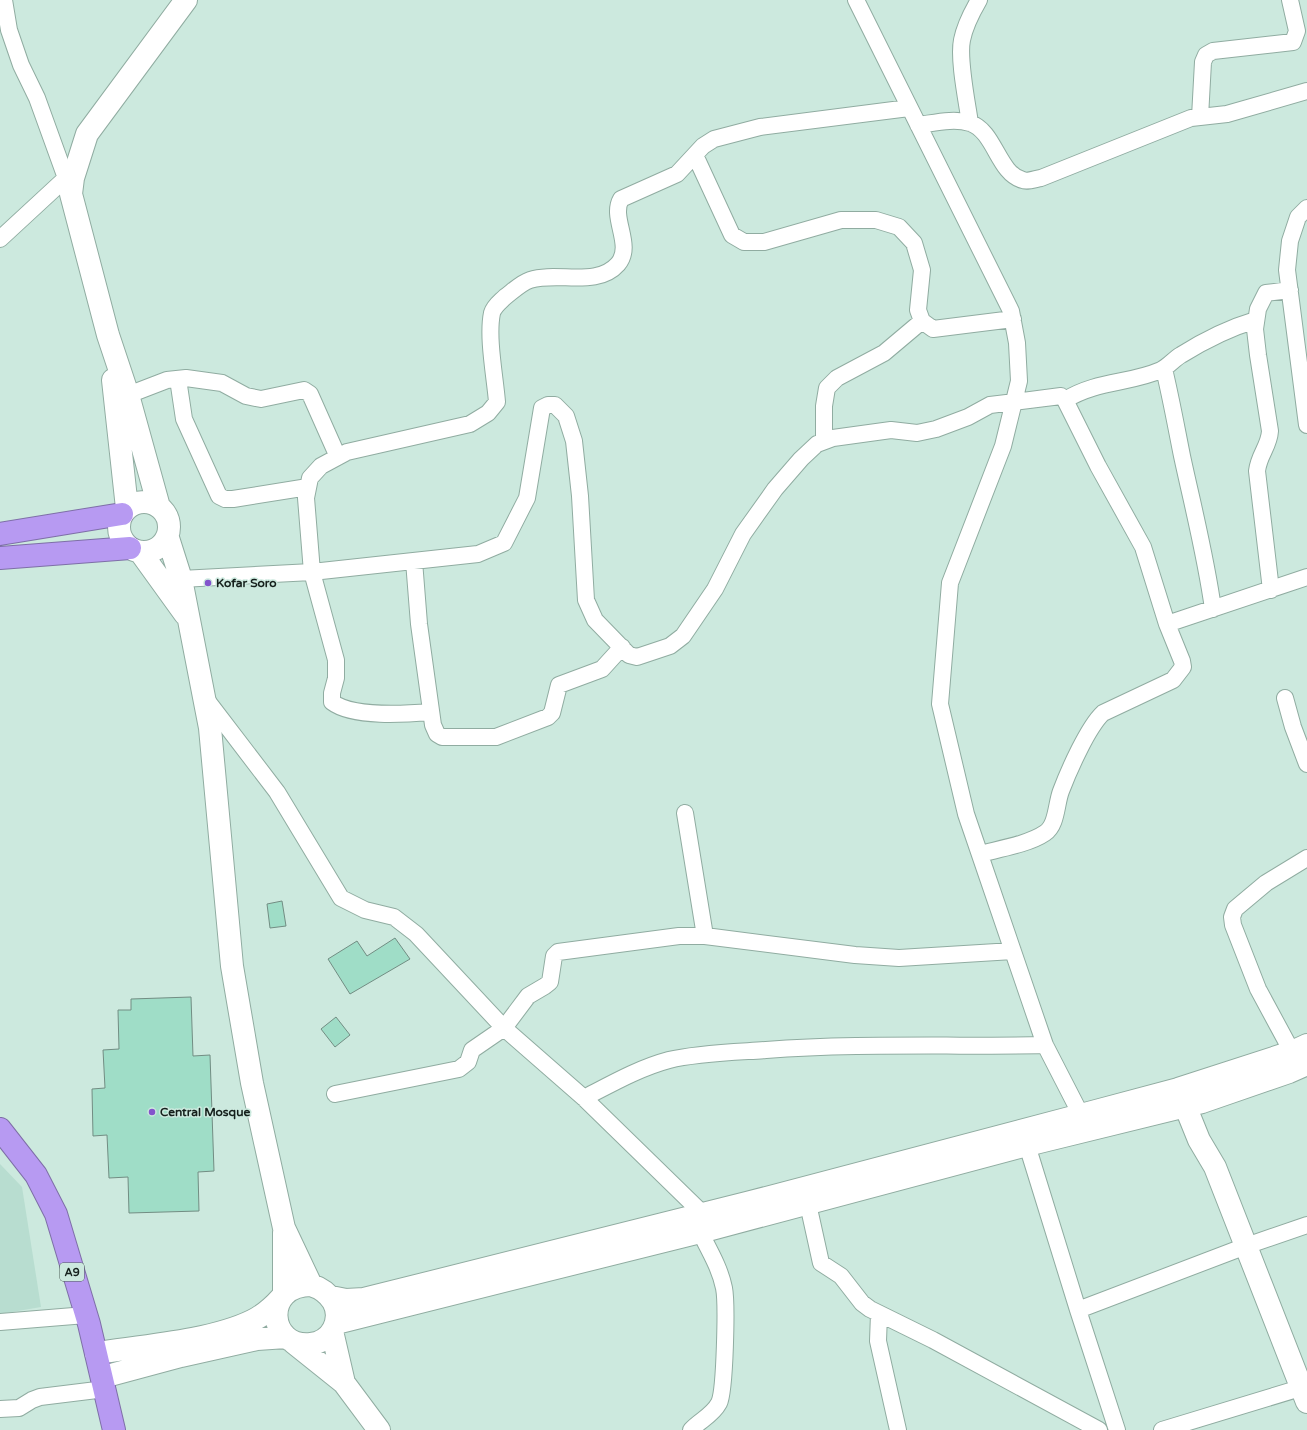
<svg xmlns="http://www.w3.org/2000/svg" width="1307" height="1430" font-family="'Varela Round',sans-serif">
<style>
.built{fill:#b8ddd0}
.building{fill:#9fddc7;stroke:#728d83}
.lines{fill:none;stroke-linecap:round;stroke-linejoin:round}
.street-casing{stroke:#90aca1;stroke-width:18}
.secondary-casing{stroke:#90aca1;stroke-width:24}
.highway-casing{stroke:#7e6fa7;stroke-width:24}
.street{stroke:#fff;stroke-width:16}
.secondary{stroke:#fff;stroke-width:22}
.highway{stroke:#b79af2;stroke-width:22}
.poi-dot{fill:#8354cc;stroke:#cce9de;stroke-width:1.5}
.labels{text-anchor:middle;stroke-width:3;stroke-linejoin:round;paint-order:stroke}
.shield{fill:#cce9de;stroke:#4c5c56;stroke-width:1}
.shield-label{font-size:11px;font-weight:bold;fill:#15201c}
.poi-label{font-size:12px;font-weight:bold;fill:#15201c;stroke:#cce9de;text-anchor:start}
</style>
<rect width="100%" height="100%" fill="#cce9de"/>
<!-- built -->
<path class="built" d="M0,1164L22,1187L41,1307L0,1314Z"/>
<!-- building -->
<path class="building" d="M282,901L286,926L270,928L267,904Z
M395,938L410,959L350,994L328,959L357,941L367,956Z
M191,997L193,1056L210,1055L214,1171L198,1172L199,1211L129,1213L128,1177L109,1178L107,1135L93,1136L92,1089L105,1088L103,1050L119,1049L118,1010H131V999Z
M336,1017L350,1035L335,1047L321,1029Z"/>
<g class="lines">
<defs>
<path id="street" d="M4,0L9,30L21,65L37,98L71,192
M856,0L1011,311L1017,343L1019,381L1003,446L950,583L940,704L966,814L1045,1045L1081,1115
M1200,117L1203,62L1206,55L1213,51L1293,42L1297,31L1290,0
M970,123C967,102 958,59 962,40C965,25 972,12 979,0
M918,125C934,123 954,118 970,123C995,131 998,174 1023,180C1027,182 1035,179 1041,178L1191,118L1227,114L1307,91
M695,155L732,235L744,242H764L841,220H876L899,227L914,243L922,270L918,310L922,321L933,329L1013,319
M1307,208L1298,217L1290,241L1287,270L1307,425
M0,239L66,178
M1164,369C1171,398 1176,426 1182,456C1193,507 1206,557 1213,609
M178,379L184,419L219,496L225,499H233L308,487
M128,395L167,380L186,378L222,383L246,396L261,399L304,390L310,394L338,457
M1065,400C1098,380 1129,384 1161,370C1169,366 1174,359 1181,355C1205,340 1229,328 1256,320
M824,441V406L827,388L837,378L884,353L922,321
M414,561L419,624L433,725L437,734L442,737H496L548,717L552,713L559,685L602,669L622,647
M181,579L312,572L478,554L504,543L527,498L542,408L548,405H555L566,416L574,441L580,496L586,600L595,620L629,655L637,657L670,646L683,636L715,589L743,534L775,489L801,459L817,444L833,438L891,430L917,433L936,429L968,417L990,405L1061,396L1065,400L1098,466L1143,547L1167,624L1182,661L1183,667L1173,680L1103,713C1088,727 1069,770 1061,791C1056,804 1057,825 1045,833C1029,844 999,849 980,854
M1271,590L1257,471C1259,454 1269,447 1270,431L1258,355L1255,329L1258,309L1266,293L1290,290
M1167,624L1307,577
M1285,698L1293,727L1307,764
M206,699L277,792L341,898L365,910L394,917L416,934L504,1028L584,1098L702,1213
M431,712C406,714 353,718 332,702V693L336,678V660L312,572L306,498L310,478L321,466L347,452L470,424L488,413L497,402C495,377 487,337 492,313C494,306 500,302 505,297C513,291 521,283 530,280C558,271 597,288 618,264C634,245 610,218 621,199L677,174L703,146L714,139L760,127L909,108
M685,813L705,936
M1292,1052L1258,989L1233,925L1232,917L1235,909L1266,883L1307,858
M335,1094L459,1069L468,1062L472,1050L504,1028L528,996L545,986L550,982L554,956L558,952L679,936H705L855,955L899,958L1013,951
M584,1098C611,1084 639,1068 669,1060C697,1053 737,1052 766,1050C859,1043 952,1047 1045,1045
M1027,1145L1078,1310L1117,1430
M808,1204L821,1263L841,1276L862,1303L870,1309L933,1340L1099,1430
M1078,1310L1246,1246L1307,1225
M879,1314L878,1341L898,1430
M0,1322L86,1315
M0,1409L19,1408L32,1400L40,1397L105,1389
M691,1430C700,1420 712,1416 719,1403C725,1391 727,1303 724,1288C720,1268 709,1250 700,1232
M1162,1430L1307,1386"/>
<path id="secondary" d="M113,380L127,508
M119 527a25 25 0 1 1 50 0a25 25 0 1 1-50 0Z
M159,507L128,395L108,335L71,194L73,178L87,134L186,0
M168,538L181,579L210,728L232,966L252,1083L284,1228L311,1285C330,1291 344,1309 333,1330C328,1338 319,1343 311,1344C268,1349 262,1285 311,1285
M141,553L185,614
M1180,1093L1199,1140L1215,1167L1307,1402
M284,1294V1233
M331,1297L346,1300L364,1299L747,1203L1081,1115L1178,1089L1292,1052L1307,1045
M336,1323L700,1232L1027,1145L1202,1102L1289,1072L1307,1064
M332,1331L344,1383
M294,1343L344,1383L379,1430
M96,1353C143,1346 211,1341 252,1321C264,1315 273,1307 281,1298
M103,1377L181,1356L257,1339L286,1337"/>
<path id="highway" d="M0,534L122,514
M0,558L130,548
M0,1129L36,1175L56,1214L89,1324L114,1430"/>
</defs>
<!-- street casing -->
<use href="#street" class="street-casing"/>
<!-- secondary casing -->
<use href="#secondary" class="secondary-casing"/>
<!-- highway casing -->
<use href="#highway" class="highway-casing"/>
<!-- street -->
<use href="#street" class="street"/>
<!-- secondary -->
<use href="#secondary" class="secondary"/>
<!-- highway -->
<use href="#highway" class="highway"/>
</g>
<!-- markers -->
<g class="poi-dot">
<circle cx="208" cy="583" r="4"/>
<circle cx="152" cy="1112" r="4"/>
</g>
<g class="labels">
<!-- shield labels -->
<rect class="shield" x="60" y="1263" width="24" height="18" rx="3"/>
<g class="shield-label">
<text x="72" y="1276">A9</text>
</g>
<!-- poi labels -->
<g class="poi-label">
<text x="216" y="587">Kofar Soro</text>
<text x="160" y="1116">Central Mosque</text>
</g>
</g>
</svg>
